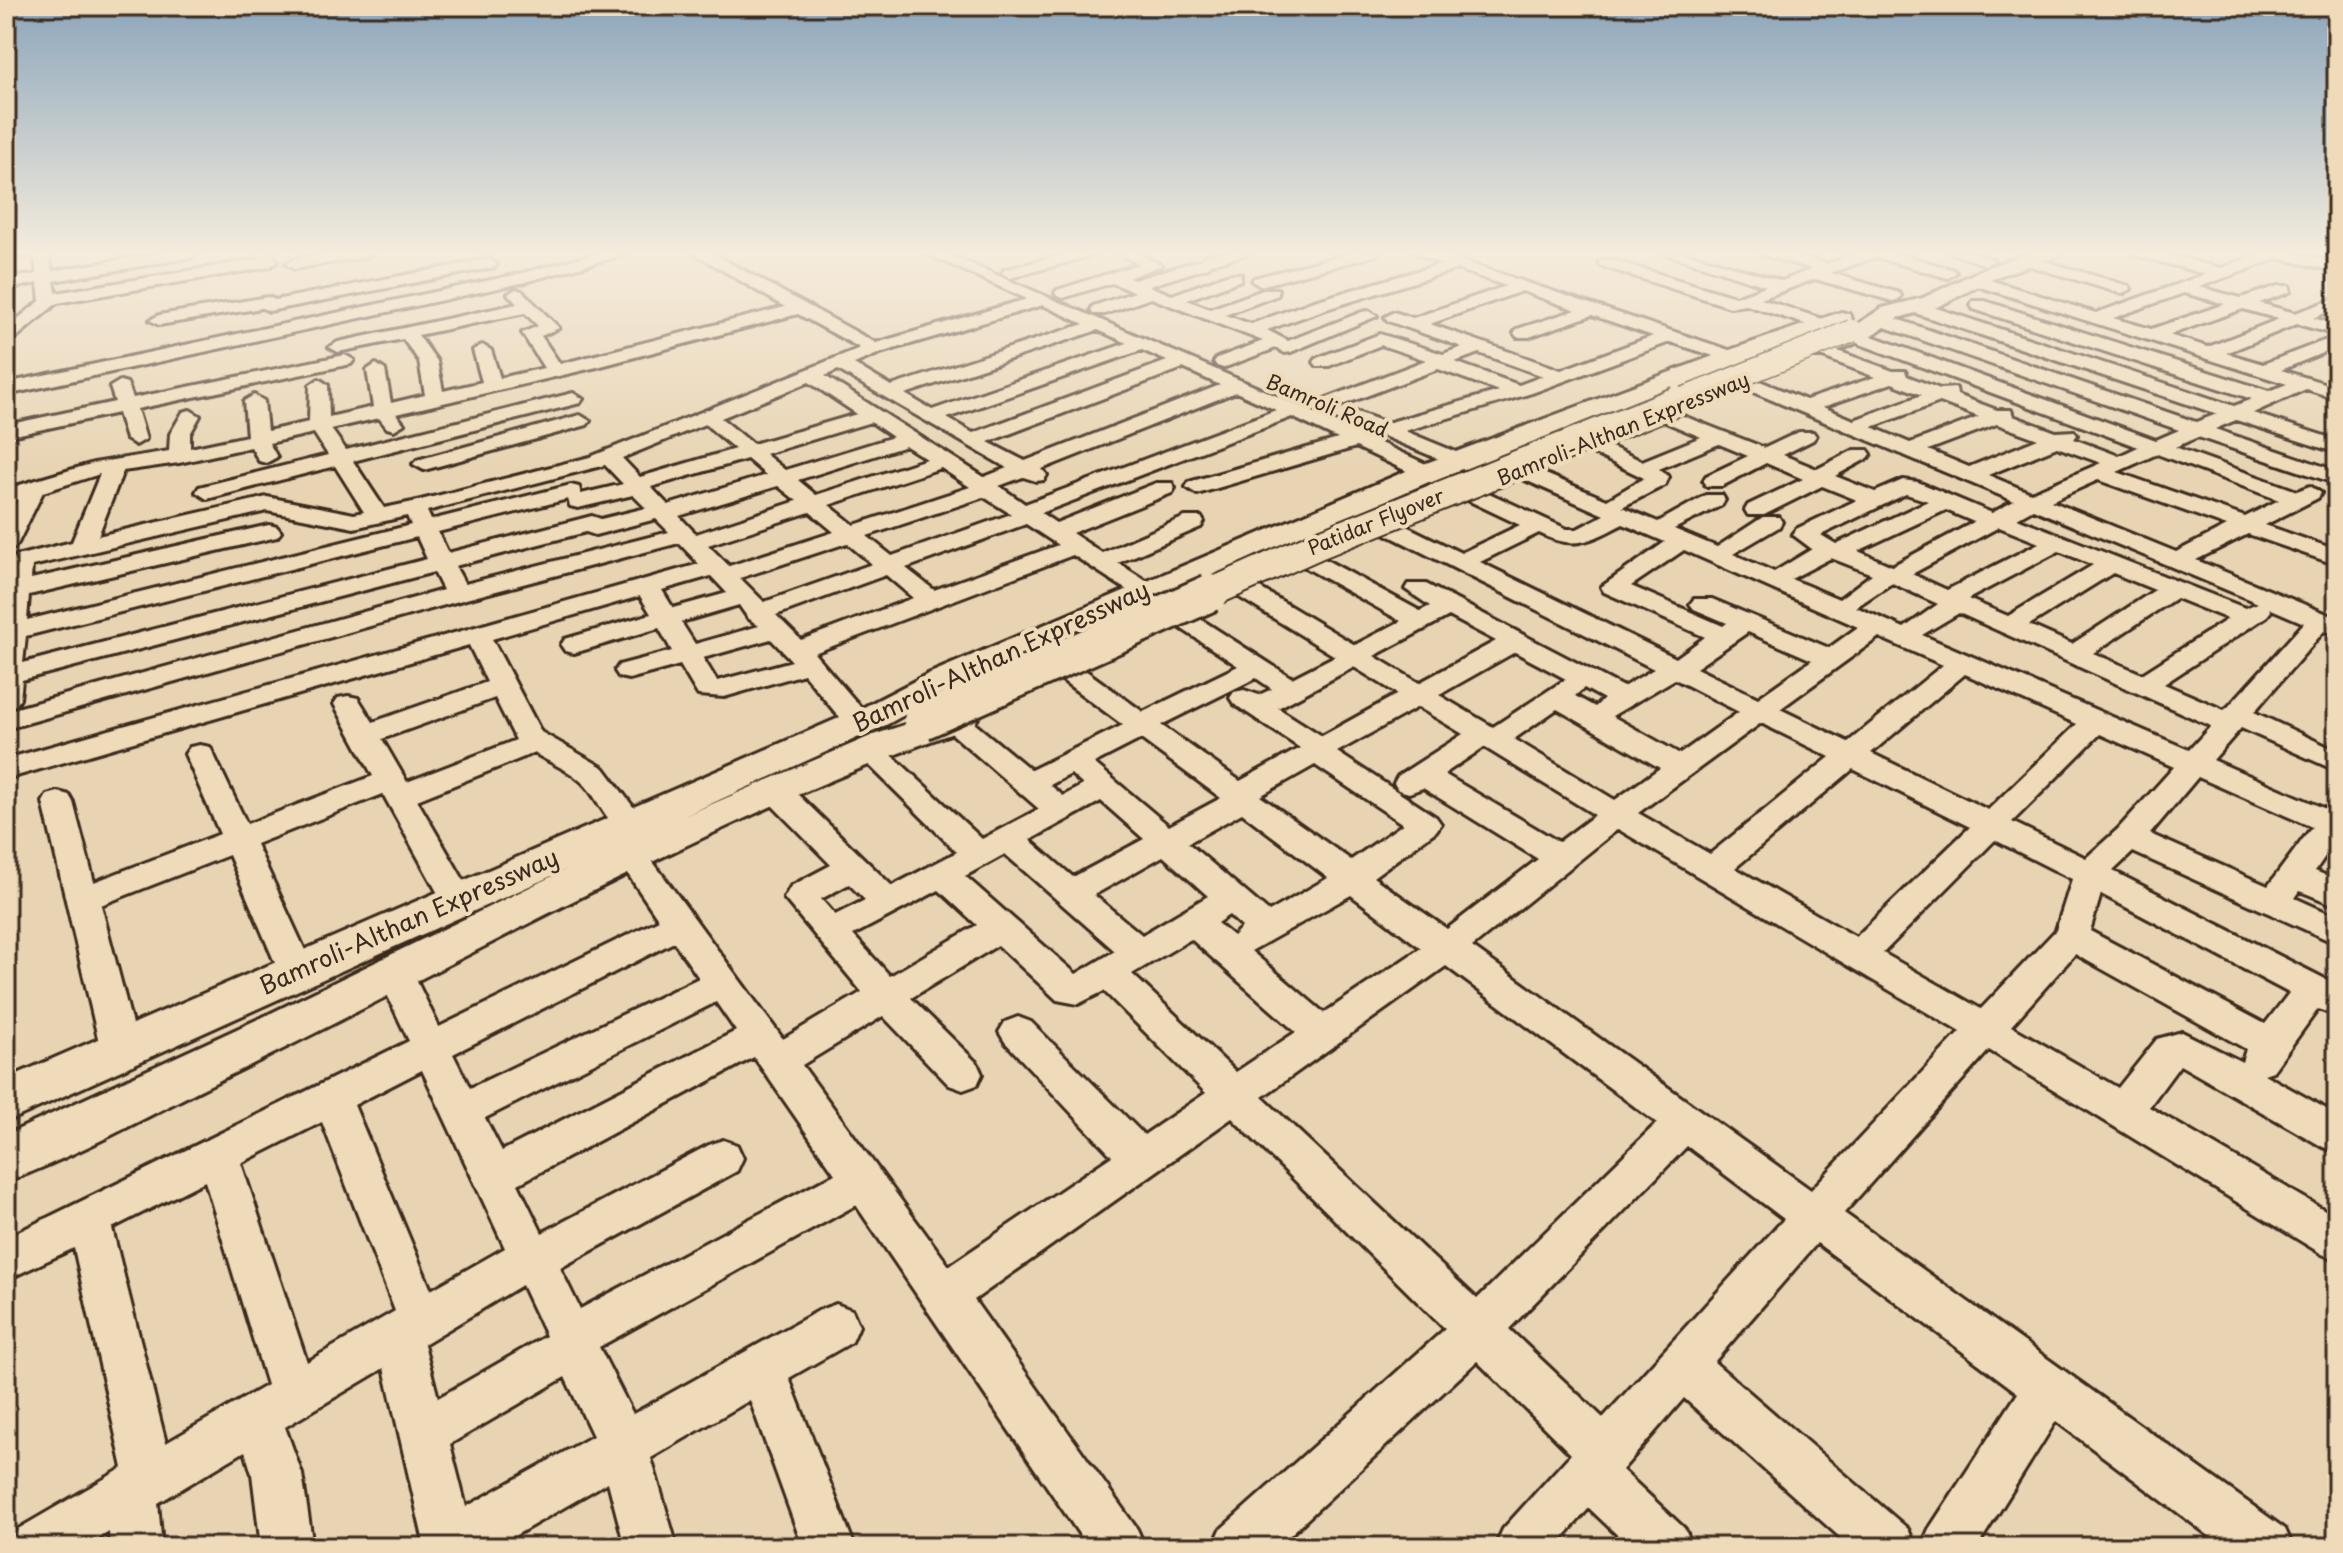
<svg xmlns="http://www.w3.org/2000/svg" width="2343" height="1553" font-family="'Playpen Sans',sans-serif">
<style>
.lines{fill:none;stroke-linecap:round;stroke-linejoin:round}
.minor-casing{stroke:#3b2a1e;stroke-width:6}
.major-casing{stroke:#3b2a1e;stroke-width:6}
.minor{fill:#efdbb9;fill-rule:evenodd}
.major{fill:#efdbb9;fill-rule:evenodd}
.major-bridge-far2-casing{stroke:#3b2a1e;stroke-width:25;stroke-linecap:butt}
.major-bridge-far1-casing{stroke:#3b2a1e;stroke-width:32;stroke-linecap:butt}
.major-bridge-casing{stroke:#3b2a1e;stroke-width:42;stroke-linecap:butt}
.major-bridge-far2{stroke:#efdbb9;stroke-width:22}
.major-bridge-far1{stroke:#efdbb9;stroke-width:28}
.major-bridge{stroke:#efdbb9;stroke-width:36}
.labels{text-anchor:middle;stroke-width:8;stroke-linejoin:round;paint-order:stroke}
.far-street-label{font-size:20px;fill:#3b2a1e;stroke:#efdbb9}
.street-label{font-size:24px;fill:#3b2a1e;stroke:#efdbb9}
</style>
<rect width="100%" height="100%" fill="#e8d4b3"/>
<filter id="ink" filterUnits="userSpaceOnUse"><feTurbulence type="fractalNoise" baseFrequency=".0125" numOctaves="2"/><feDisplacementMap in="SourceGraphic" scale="16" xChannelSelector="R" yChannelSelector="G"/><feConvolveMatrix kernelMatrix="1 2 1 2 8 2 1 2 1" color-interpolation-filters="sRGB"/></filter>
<g filter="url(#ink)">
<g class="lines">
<defs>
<path id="minor" d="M6,252H33L30,255L6,260Z
M34,252H48L52,271L168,252H201L193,257L54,281L56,293L260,259L258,252H272L277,262L269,267L57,303L12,341L6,342V328L40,301L38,283L6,289V279L37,274Z
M341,252H374L366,257L294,269L286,264L294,259Z
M602,252H626L623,255L521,283L6,395V383L519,274Z
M692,252H710L876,343L1027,299L923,252H943L1300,406L1567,529H1577L1604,515L1473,457L1470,453L1473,449H1487L1607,500L1644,478L1582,448L1579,444L1582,440H1596L1642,461L1701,437L1656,418L1653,414L1663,408L1765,448L1799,432H1813L1816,436L1813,440L1783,455L1817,469L1854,450H1868L1871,454L1868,458L1835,476L1875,492L1903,480L1918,482L1992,513L2014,501L1736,385L1734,381L1736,377H1750L1806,400L1875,377L1815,354L1812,350L1815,346L1821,345L1893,371H1905L1907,376L1940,389L1956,388L1957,395L1997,410H2011L2013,416L2056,432L2074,431L2077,435L2074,439L2119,456L2138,447L1849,340L1846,336L1855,331L1861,332L2156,440L2179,430L1876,324L1873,320L1876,316H1888L2196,422L2217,414L1909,311L1907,307L1909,303H1921L2234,406L2252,399L1973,309L1971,305L1973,301H1985L2269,391L2287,384L1971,284L1969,281L1977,276L2096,313L2206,274L2134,255L2132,252H2156L2221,268L2264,252H2289L2337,262V272L2279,258L2199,287L2241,298L2278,286H2290V292L2259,303L2295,313L2337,298V308L2313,318L2337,325V335L2297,324L2226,353L2263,364L2337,336V347L2281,370L2337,387V399L2306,389L2253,413L2337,440V453L2236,420L2215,429L2337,471V484L2198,437L2175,447L2297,491L2310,486L2321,493L2318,498L2265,525L2337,550V565L2248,534L2196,560L2337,618V634L2324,631L2254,712L2337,751V771L2241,728L2213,760L2337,814V839L2315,871L2337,880V906L2300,891L2295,898L2337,917V944L2133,852L2113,871L2337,985V1016L2318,1009L2273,1071L2264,1074L2337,1115V1152L2323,1147L2180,1065L2149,1107L2337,1217V1260L2322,1254L1989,1050L1844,1213L2285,1529L2293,1547H2224L2056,1421L1977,1547H1921L1929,1529L2018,1393L1817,1243L1714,1362L1908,1529L1916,1547H1851L1684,1398L1622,1470L1685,1529L1693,1547H1630L1589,1508L1555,1547H1495L1503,1529L1571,1454L1477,1361L1277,1547H1213L1221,1529L1445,1329L1232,1118L974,1300L1137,1529L1145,1547H1088L856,1205L599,1347L633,1414L820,1310L836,1304L852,1310L859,1326L852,1342L789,1378L855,1547H803L750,1400L651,1458L677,1547H625L608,1482L495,1547H419L423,1538L384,1368L285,1427L302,1474L313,1547H261L252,1474L245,1451L158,1503L162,1547H110L109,1532L85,1547H10L18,1529L123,1468L74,1248L6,1280V1238L409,1041L376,971L381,961L394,958L407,961L439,1027L659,920L615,855L620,847L631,844L642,847L783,1039L862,992L784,898L791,886L831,865L765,798L761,791L765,784L776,781L787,784L892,886L957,852L860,756L855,750L860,744L870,741L880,744L982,839L1039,809L943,726L939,720L943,714L953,711L963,714L1031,770L1123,725L1058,677L1054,671L1058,665H1078L1143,712L1238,666L1173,623L1169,618L1173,613H1191L1292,678L1335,656L1205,576L1202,571L1205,566H1223L1355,645L1401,621L1301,565L1297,560L1301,555H1317L1420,611L1430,606L1405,589L1408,584H1426L1623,687L1654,669L1378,530L1375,525L1378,520H1394L1461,553L1520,525L1356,447L1197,494L1186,487L1189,482L1338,439L1292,417L1041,513L1056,523L1156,483H1172L1175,488L1172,493L1072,533L1102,553L1185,517H1201L1204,522L1201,527L1118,563L1154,586L1157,591L1154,596H1136L1073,555L814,653L869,717L873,723L869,729L859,732L849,729L804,674L724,697L698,695L680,665L629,679L619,677L615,671L619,665L672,651L659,628L574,653L565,651L561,645L565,639L651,614L640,596L492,639L541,732L604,768L646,824L641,831C610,840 602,801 583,783C571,771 549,762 534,753L417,800L475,900L470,908L458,912L446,908L383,794L256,844L315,972L310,982L297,985L284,982L279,972L229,855L101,905L139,1051L133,1062L120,1066L107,1062L101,1051L43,802L47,795L58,792L69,795L73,802L94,882L220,834L185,754L190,747L200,745L210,747L247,824L373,776L334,704L338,698L348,696L358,698L373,722L487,682L469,645L6,779V759L699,564L679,543L466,599L6,729V711L443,590L434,572L22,680L20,699L16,705L6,707L8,565L16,556L72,542L100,474L43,492L18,543L14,548L6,550V521L17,500L6,503V489L94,463L169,451L170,434L183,412L190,410L200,416L190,434V448L247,436L244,401L254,395L264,401L267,431L309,422L310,385L319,379L328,385L329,417L373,407L367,370L376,364L385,370L391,403L425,395L419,361L403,339L338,352L329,347L338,342L517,304L508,294L516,289L522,291L559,328L541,336L560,364L785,307ZM2184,293L2225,304L2151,329L2113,318ZM1043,305L1084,324L891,386L854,364L880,353ZM2243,309L2279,319L2208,347L2169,335ZM525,313L538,326L522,333L544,368L500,378L491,350L482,345L473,350L482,382L443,391L437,361L418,335ZM798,314L860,348L590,457L413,502L384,508L353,461L580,403L583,399L573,393L346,450L331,429L379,418L387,428L394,430L404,424L396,414L597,367ZM1098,330L1127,343L932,410L905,394ZM1142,350L1167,361L973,433L947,418ZM1183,368L1220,385L1025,461L988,442ZM838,370L1007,468L984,477L825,376ZM809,382L857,414L753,444L721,418ZM1892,383L1922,395L1854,420L1823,407ZM1236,392L1276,410L1025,504L999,486L1023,477L1036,481L1044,480L1047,475L1042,469ZM1940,402L1979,417L1910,443L1872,427ZM871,422L893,437L785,470L765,454ZM705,424L735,449L640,477L622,458ZM1997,424L2038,439L1969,467L1928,450ZM314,433L328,455L199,487L196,492L207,499L335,466L364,512L354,514L267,497L98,536L123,471L179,463L251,447L259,461L266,463L277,457L269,443ZM1719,444L1748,456L1706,476L1703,481L1706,486H1722L1766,463L1803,479L1748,505L1745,510L1748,515H1764L1822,486L1857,500L1796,529L1792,534L1812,549L1774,572L1733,554L1779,527L1782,522L1779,517H1763L1717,547L1674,529L1722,505L1725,500L1722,495H1706L1658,522L1622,507L1665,485L1669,477L1659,469ZM906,446L927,459L816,495L798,480ZM2057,447L2101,463L2031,493L1988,475ZM2157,454L2279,500L2245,517L2117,472ZM747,459L766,475L668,505L651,487ZM605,465L623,484L581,494L579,487L571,485L431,520L427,511ZM941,468L970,487L854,525L829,505ZM2098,480L2227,526L2176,552L2051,501ZM778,486L797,501L696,534L679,516ZM1906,494L1928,501L1836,544L1821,535ZM633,495L646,508L601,519L592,516L448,553L438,532L568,499L570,506L578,508ZM984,497L1011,514L892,556L867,536ZM2033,509L2258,603L2245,608L2017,518ZM1946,510L1974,522L1892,566L1858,551ZM267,511L354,528L407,516L411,525L27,620L29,595L277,537L281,532L277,527L269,525L31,579L32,566ZM810,512L834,532L729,566L708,545ZM656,519L669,532L465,584L455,566L586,532L595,535ZM1026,524L1058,545L934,590L906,568ZM1623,524L1665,542L1601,587L1604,592L1705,637L1676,658L1480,562L1539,533C1575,551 1590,541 1623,524ZM1999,527L2039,543L1947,590L1912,574ZM417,537L427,559L23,663L26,636ZM847,543L872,564L764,602L740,578ZM1684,550L1858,627L1829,648L1712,599H1694L1690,604L1694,609L1727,623L1723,626L1631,586ZM2059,551L2093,565L2008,616L1968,599ZM1831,558L1872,574L1839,599L1791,579ZM2113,573L2155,590L2072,644L2029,625ZM886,575L913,598L801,640L776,615ZM711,576L727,593L673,608L662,590ZM1892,583L1938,604L1904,628L1856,607ZM2176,598L2228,619L2142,674L2093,653ZM739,605L748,618L759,626L695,644L681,622ZM2269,608L2304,623L2228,707L2224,710L2164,684L2267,616L2271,611ZM1959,613L2211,726L2189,750L1922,635ZM1449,616L1496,641L1419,683L1374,656ZM1748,632L1812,660L1758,698L1696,668ZM1879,637L1943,665L1848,742L1780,709ZM771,639L792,661L717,681L703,658ZM1515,652L1566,679L1493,727L1439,695ZM1354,667L1398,694L1322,736L1278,708ZM1965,674L2077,724L1988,810L1871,753ZM1256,678L1272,689L1259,695L1244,690L1234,692L1230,698L1234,704L1300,748L1240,781L1161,725ZM1675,679L1739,712L1680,754L1612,716ZM1584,688L1604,699L1595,707L1575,696ZM495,698L516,740L407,782L382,739ZM1418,707L1463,734L1398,776L1394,783L1398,790L1409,793L1423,788L1538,859L1447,929L1373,877L1436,831L1441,824L1436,817L1337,752ZM1557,709L1660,768L1615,800L1514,739ZM1761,723L1830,757L1710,854L1638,813ZM2100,734L2174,767L2118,829L2086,858L2012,822ZM1141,739L1221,798L1169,826L1094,763ZM1484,747L1595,815L1559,842L1444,774ZM1315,765L1403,824L1351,860L1260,796ZM1853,769L1970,827L1856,937L1735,868ZM1071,774L1083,785L1063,796L1050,785ZM2198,777L2312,827L2268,886L2150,834ZM1101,801L1144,839L1073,877L1030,840ZM1242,813L1328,878L1269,912L1188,843ZM1618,829L1960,1032L1811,1190L1472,947ZM1995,840L2072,879L2056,930L1981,1009L1883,953ZM1005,854L1115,951L1076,974L965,876ZM1163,856L1208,896L1142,935L1094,895ZM849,884L865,900L835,915L821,899ZM939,890L977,925L890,976L853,935ZM2101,894L2289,993L2265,1024L2090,931ZM1351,895L1421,948L1324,1013L1251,951ZM1229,915L1242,927L1233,936L1217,923ZM1191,939L1296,1032L1236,1072L1132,974ZM674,942L699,978L470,1088L453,1054ZM998,945L1057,1000L1078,1004L1104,991L1206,1093L1144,1135L1031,1022L1018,1017L1005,1022L999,1032L1005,1042L1112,1156L949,1266L802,1065L883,1016L949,1085L963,1090L977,1085L982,1074L977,1063L911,998ZM2075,954L2246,1049L2242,1062L2182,1032L2157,1039L2118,1088L2011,1026ZM1446,966L1657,1123L1477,1299L1262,1097ZM716,1002L736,1031L502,1151L485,1118ZM754,1057L835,1174L580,1309L560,1268L737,1171L743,1158L737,1145L723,1140L709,1145L542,1233L518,1184ZM422,1070L505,1248L431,1290L354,1105ZM322,1122L395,1311L307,1362L241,1163ZM1687,1146L1784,1219L1603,1418L1509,1329ZM205,1181L267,1385L166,1443L112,1228ZM522,1285L546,1336L438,1398L424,1344ZM565,1377L593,1436L466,1507L450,1444Z
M1072,252H1096L1093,255L1010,278L1002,273L1004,270Z
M1116,252H1135L1162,265L1128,278L1134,280L1203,259L1205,256L1222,252H1247L1245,255L1210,264L1209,267L1149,286L1172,295L1229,274H1241V280L1187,300L1210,309L1266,289H1278V295L1225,315L1251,324L1311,302L1441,264L1413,252H1435L1738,353L1741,357L1732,362L1670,342L1532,393L1405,431L1490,466L1493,471L1490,476L1482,477L1350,422L1347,418L1357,412L1387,423L1499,391L1438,369L1326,411L1319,409L1316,405L1319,401L1426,360L1381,345L1329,366H1317L1314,362L1317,358L1380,334L1443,354L1462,347L1388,321L1385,317L1394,312L1413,318L1506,286L1457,269L1323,310L1267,330L1288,341L1362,312L1368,311L1377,316L1291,352L1285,353L1276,348L1223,368L1217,366L1214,362L1217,358L1263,341L1151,298L1105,314H1093L1091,310L1093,306L1135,292L1112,283L1063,298L1057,296L1055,293L1057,290L1139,264ZM1522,291L1576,310L1517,329L1514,333L1517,337H1529L1592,315L1653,336L1561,370L1430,324ZM1479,353L1543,376L1519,385L1455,362Z
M1356,252H1380L1377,255L1260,286L1252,281L1254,278Z
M1660,252H1683L1782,281L1812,269L1763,255L1761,252H1783L1827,264L1861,252H1892L1954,270L1956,273L1948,278L1876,257L1831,273L1899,293L1901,296L1899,299L1893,301L1815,279L1761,299L1829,321L1832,325L1829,329L1823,330L1746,305L1730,307L1601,266L1599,263L1601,260H1613L1735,297L1766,286Z
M1949,252H1973L1994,260L1986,265Z
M2025,255L2129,286L2131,289L2123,294L2020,263V257Z
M489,259L497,264L495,267L269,311L262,308L159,325L150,320L159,315L268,297L275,300Z
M345,355L354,360L351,364L137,409L146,439L136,445L126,439L118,413L6,437V425L115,402L110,387L120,381L127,383L133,398Z
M580,415L590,421L587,425L424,470L413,464L417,460Z"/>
<path id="major" d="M2032,252H2060L2057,256L1999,276L1937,307L1898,318L1866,339L1823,357H1807L1804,352L1807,347L1850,329L1882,308L1923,298L1985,268Z
M1841,312L1849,314L1852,319L1849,324L1438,478L952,688L888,724L684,816L873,735L960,707L973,710L978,718L973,726C712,816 472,958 224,1078C153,1113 81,1154 6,1182V1135L265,1016L567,869L6,1122V1079L862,708L928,674L1418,466L1724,352Z"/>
</defs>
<!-- minor casing -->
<use href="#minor" class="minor-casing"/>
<!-- major casing -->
<use href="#major" class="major-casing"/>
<!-- minor -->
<use href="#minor" class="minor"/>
<!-- major -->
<use href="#major" class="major"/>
<defs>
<path id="major-bridge-far2" d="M1673,403L1852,331"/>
<path id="major-bridge-far1" d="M1206,595L1318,545L1677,401"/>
<path id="major-bridge" d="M922,721L1210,593"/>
</defs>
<!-- major-bridge-far2 casing -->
<use href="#major-bridge-far2" class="major-bridge-far2-casing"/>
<!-- major-bridge-far1 casing -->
<use href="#major-bridge-far1" class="major-bridge-far1-casing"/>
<!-- major-bridge casing -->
<use href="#major-bridge" class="major-bridge-casing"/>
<!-- major-bridge-far2 -->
<use href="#major-bridge-far2" class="major-bridge-far2"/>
<!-- major-bridge-far1 -->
<use href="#major-bridge-far1" class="major-bridge-far1"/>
<!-- major-bridge -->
<use href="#major-bridge" class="major-bridge"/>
</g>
</g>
<!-- sky -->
<linearGradient id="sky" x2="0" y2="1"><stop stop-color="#8ca6bb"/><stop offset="0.54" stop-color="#f5ecdd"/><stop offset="1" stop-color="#f5ecdd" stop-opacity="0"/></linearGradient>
<rect width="2343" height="469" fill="url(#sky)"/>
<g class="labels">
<!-- far-street labels -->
<g class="far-street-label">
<text transform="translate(1327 406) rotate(23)" y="7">Bamroli Road</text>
<text transform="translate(1623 429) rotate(-22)" y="7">Bamroli-Althan Expressway</text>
<text transform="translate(1376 522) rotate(-22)" y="7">Patidar Flyover</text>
</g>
<!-- street labels -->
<g class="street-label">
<text transform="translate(1001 657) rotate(-25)" y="8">Bamroli-Althan Expressway</text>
<text transform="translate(409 922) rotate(-24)" y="8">Bamroli-Althan Expressway</text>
</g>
</g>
<!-- margin -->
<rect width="2343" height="1553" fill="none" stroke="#efdbb9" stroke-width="32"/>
<rect x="16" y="16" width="2311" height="1521" fill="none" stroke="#3b2a1e" stroke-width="3" filter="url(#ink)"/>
</svg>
